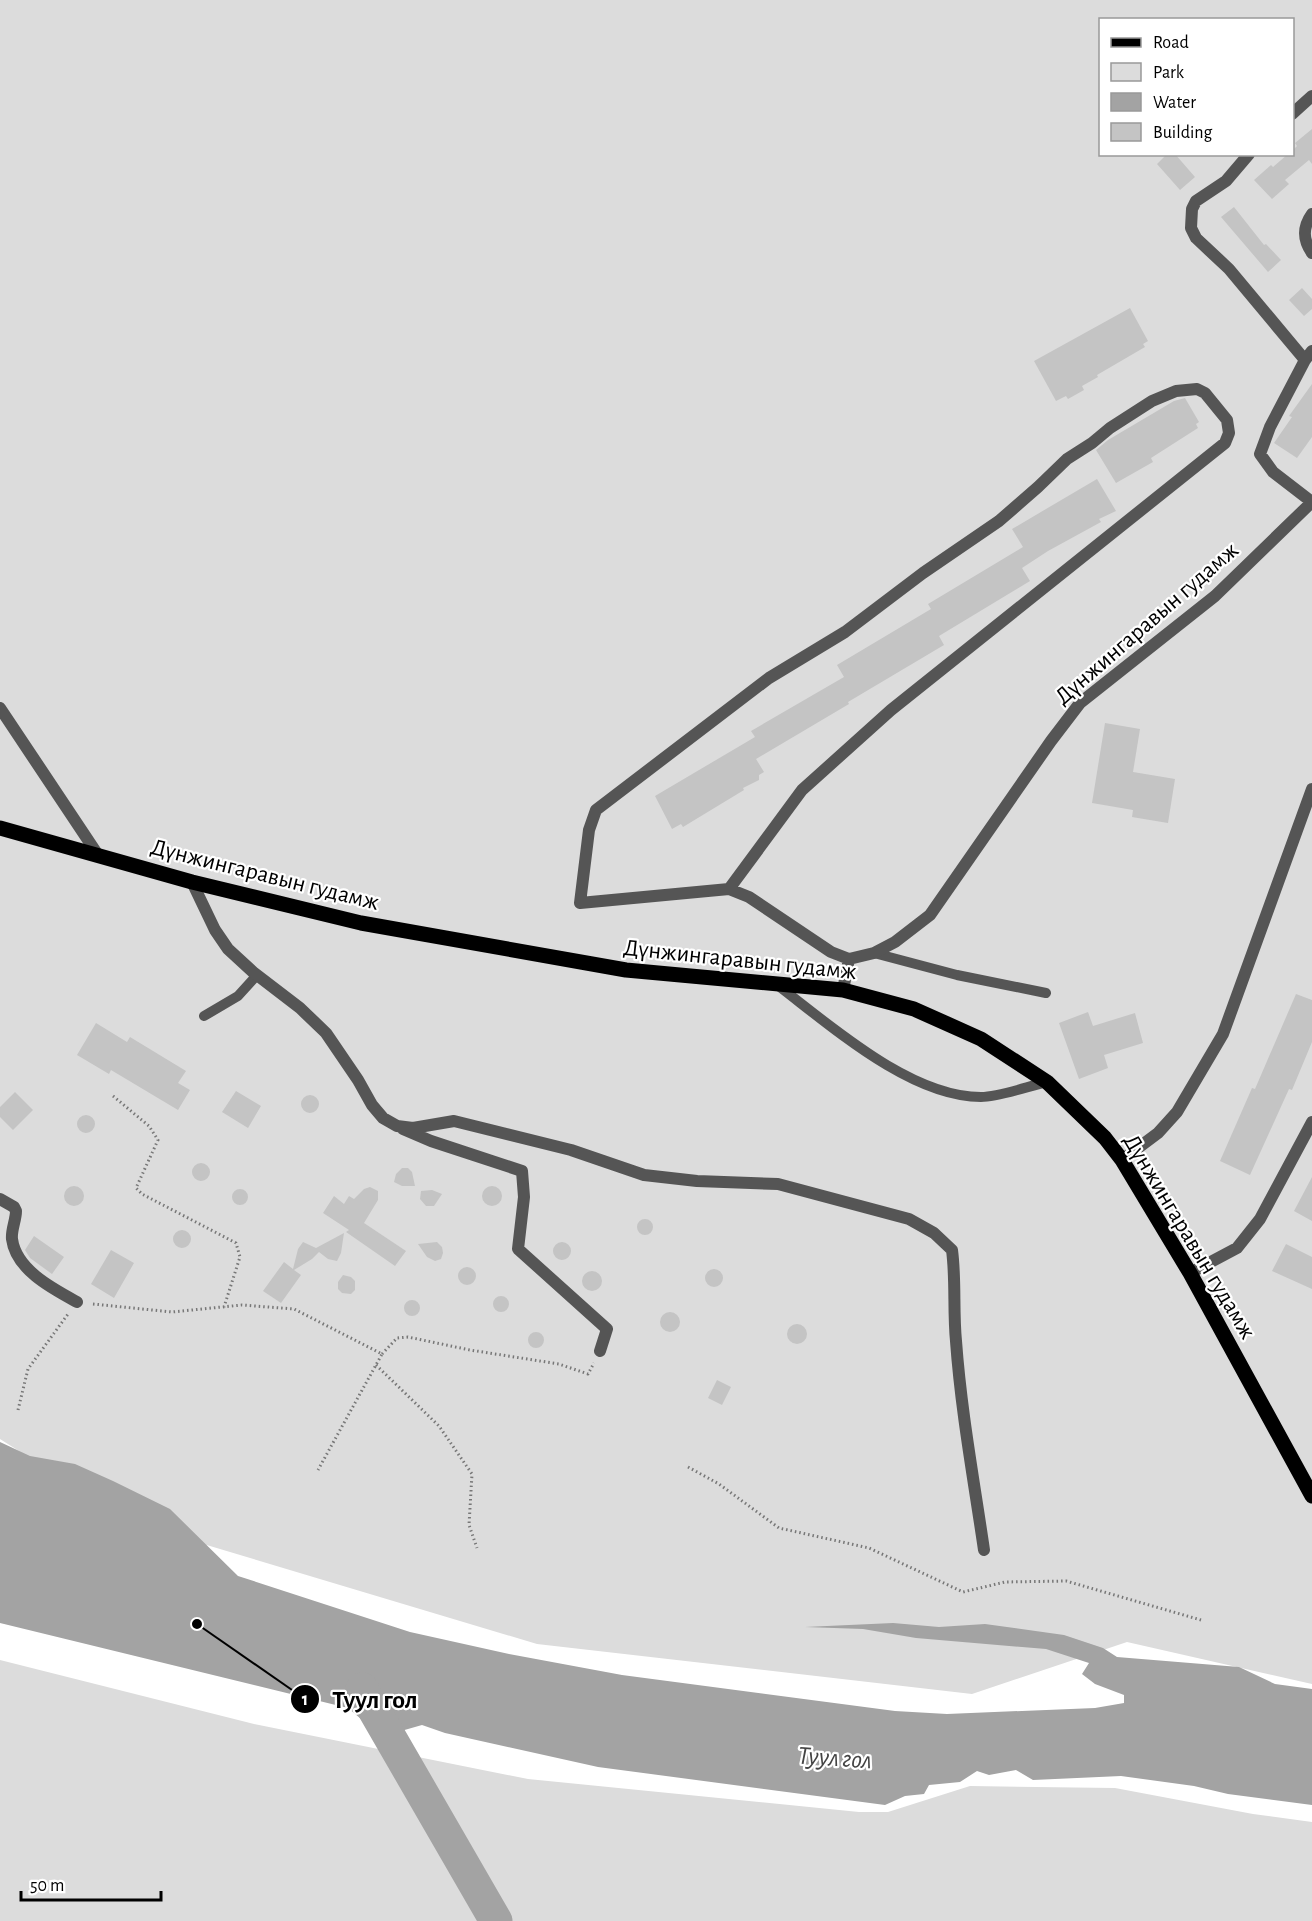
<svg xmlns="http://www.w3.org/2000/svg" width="1312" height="1921" font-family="'Alegreya Sans',sans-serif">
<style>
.green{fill:#dcdcdc;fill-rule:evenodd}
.water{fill:#a3a3a3}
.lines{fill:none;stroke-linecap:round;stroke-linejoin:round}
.river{stroke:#a3a3a3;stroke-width:33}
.building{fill:#c4c4c4}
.primary-casing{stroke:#dbdbdb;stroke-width:17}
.path{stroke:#777;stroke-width:3;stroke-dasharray:1.5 3;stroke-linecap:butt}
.service{stroke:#555;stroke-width:10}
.minor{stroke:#555;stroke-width:12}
.primary{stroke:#000;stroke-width:15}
.labels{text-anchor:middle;stroke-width:4.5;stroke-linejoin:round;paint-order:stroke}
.street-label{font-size:24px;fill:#000;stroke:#fff}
.water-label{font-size:26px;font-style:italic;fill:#444;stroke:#fff}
.leader{fill:none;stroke:#000;stroke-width:2}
.callout-dot{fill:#000;stroke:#fff;stroke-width:2}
.mark-label{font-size:18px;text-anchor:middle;font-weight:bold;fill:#fff}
.callout-label{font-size:26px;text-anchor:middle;font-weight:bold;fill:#000;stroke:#fff;stroke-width:4.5;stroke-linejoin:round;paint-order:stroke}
</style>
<rect width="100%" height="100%" fill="#fff"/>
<!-- green -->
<path class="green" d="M0,0H1312V1684L1127,1642L972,1694L537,1644L133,1523L0,1439ZM1100,20H1292V154H1100Z
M0,1660L254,1724L528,1779L859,1812H888L970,1786L1115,1788L1253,1814L1312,1822V1921H0Z"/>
<!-- water -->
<path class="water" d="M0,1442L30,1456L75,1464L113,1481L170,1509L238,1576L410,1632L509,1654L622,1675L895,1711L947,1714L1095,1708L1124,1703V1695L1095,1684L1082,1674L1089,1663L1046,1649L916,1638L863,1629L805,1627L893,1623L939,1627L985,1624L1064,1635L1103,1648L1117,1657L1239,1667L1275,1684L1312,1689V1805L1228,1794L1194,1786L1121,1776L1033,1780L1016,1770L989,1775L977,1771L960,1782L929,1785L924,1794L905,1796L885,1805L598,1767L445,1733L422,1725L401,1731L367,1724L348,1708L0,1623Z"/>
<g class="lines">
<!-- river -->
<path class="river" d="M362,1689L496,1921"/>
</g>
<!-- building -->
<path class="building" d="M1312,129V164L1309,160L1285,180L1289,184L1272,199L1254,180L1271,165L1273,167L1288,154H1293V150L1297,146L1295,143Z
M1167,154H1175L1195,177L1180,190L1157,164Z
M1234,207L1264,245L1266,244L1281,260L1268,272L1221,217Z
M1302,288L1312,299V309L1304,316L1289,300Z
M1130,308L1148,341L1143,344L1145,347L1097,375L1098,377L1082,386L1084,390L1068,399L1066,396L1056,401L1034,361Z
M1312,384V437L1297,458L1274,443L1292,417L1289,416Z
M1185,398L1199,422L1196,424L1198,428L1151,458L1153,462L1116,483L1096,450L1108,440L1174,401Z
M1097,479L1116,511L1099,519L1101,522L1048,551L1022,568L1030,581L939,636L944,645L848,702L849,704L756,759L764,772L759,775V780L743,788L744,790L683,827L681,824L672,829L655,796L755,737L751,731L844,677L837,665L931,609L928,604L1023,547L1012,529Z
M1105,723L1140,729L1133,772L1175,779L1168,823L1132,817L1133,810L1092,803Z
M1296,994L1312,1000V1042L1292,1090L1289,1089L1250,1175L1220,1161L1252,1088L1255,1089Z
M1088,1012L1093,1026L1135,1013L1143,1043L1104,1055L1108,1068L1079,1079L1059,1023Z
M96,1023L127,1042L130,1037L186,1071L178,1083L190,1090L178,1110L111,1070L109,1074L77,1055Z
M236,1091L261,1106L248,1128L222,1112Z
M15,1092L33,1110L13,1130L0,1117V1107Z
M301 1104a9 9 0 1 1 18 0a9 9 0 1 1-18 0Z
M77 1124a9 9 0 1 1 18 0a9 9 0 1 1-18 0Z
M192 1172a9 9 0 1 1 18 0a9 9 0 1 1-18 0Z
M402,1168H408L412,1172L415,1186H402L394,1182L396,1174Z
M1312,1177V1221L1294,1211Z
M64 1196a10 10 0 1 1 20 0a10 10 0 1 1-20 0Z
M482 1196a10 10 0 1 1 20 0a10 10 0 1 1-20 0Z
M370,1187L378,1191V1200L364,1223L406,1251L395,1266L346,1232L349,1230L323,1213L334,1196L344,1204L349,1196L354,1199L364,1189Z
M232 1197a8 8 0 1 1 16 0a8 8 0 1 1-16 0Z
M432,1190L442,1194L434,1206H426L420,1199L421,1191Z
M637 1227a8 8 0 1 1 16 0a8 8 0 1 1-16 0Z
M173 1239a9 9 0 1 1 18 0a9 9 0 1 1-18 0Z
M344,1233L341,1253L337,1261L328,1259L319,1252L312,1259L294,1270L301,1275L281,1303L263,1291L284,1262L293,1269L298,1249L303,1242L316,1248Z
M34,1236L64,1257L52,1274L30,1258L25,1250Z
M437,1242L442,1247L443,1253L441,1259L435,1261L427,1257L418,1244Z
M553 1251a9 9 0 1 1 18 0a9 9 0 1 1-18 0Z
M1286,1244L1312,1257V1289L1272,1271Z
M111,1250L134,1263L114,1298L91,1284Z
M458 1276a9 9 0 1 1 18 0a9 9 0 1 1-18 0Z
M705 1278a9 9 0 1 1 18 0a9 9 0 1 1-18 0Z
M582 1281a10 10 0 1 1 20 0a10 10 0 1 1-20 0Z
M343,1275L351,1277L355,1281V1290L351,1294L342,1293L338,1289V1282Z
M493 1304a8 8 0 1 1 16 0a8 8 0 1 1-16 0Z
M404 1308a8 8 0 1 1 16 0a8 8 0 1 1-16 0Z
M660 1322a10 10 0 1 1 20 0a10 10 0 1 1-20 0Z
M787 1334a10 10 0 1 1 20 0a10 10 0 1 1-20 0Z
M528 1340a8 8 0 1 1 16 0a8 8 0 1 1-16 0Z
M717,1380L731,1387L722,1405L708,1398Z"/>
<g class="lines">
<defs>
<path id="primary" d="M0,828L192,882L361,923L626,970L843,990L914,1009L981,1039L1047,1082L1105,1138L1122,1160L1190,1273L1312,1496"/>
</defs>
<!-- primary casing -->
<use href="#primary" class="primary-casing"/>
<!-- path -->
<path class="path" d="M113,1096L149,1126L158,1140L136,1188L142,1194L236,1243L240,1257L224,1307
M93,1304L172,1312L242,1305L294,1309L382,1354L318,1470
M382,1354L397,1338L408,1337L470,1350L559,1364L588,1374L594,1363
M376,1365L439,1426L472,1474L469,1525L477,1548
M18,1410L28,1369L68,1314
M688,1467L719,1484L779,1528L869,1548L963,1592L1005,1582L1066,1581L1201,1620"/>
<!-- service -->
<path class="service" d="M874,953L957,975L1046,993
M776,984C830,1025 910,1097 981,1097C999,1097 1029,1086 1047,1082
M204,1016L238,996L257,975"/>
<!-- minor -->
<path class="minor" d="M1292,114L1312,96
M1249,154L1226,181L1196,201L1192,209L1191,228L1196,238L1229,269L1305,360
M1312,214C1302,228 1303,240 1312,253
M1312,502L1273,472L1260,454L1270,427L1305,360L1312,351
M0,708L98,855
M192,882L215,930L228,949L253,972L300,1008L326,1033L358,1080L372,1105L383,1118L397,1126L413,1128L454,1121L571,1150L644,1175L697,1181L778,1184L909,1219L934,1233L952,1250C956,1280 953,1311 956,1341C961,1411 974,1481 984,1550
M729,889L802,790L891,710L1225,443L1229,433L1227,420L1205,393L1197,389L1176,391L1152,401L1110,428L1092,443L1067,459L1038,487L999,521L923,573L845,632L769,678L596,810L589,830L580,903L729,889L749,897L831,952L849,959L874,953L895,942L930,915L1051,741L1080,703L1215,596L1312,502
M843,990L849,959
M403,1129L431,1141L522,1171L524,1197L518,1249L607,1329L600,1351
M1122,1160L1158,1133L1177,1112L1223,1034L1312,789
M0,1199L14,1207L16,1211C16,1220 11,1230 12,1239C16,1270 53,1289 77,1302
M1190,1273L1237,1248L1260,1219L1312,1122"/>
<!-- primary -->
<use href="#primary" class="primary"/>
</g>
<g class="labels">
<!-- street labels -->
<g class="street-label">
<text transform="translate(1146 623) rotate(-41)" y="8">Дүнжингаравын гудамж</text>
<text transform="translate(265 874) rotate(14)" y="8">Дүнжингаравын гудамж</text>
<text transform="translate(740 959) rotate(6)" y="8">Дүнжингаравын гудамж</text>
<text transform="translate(1190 1236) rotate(59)" y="8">Дүнжингаравын гудамж</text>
</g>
<!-- water labels -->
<g class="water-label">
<text transform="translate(835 1757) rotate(4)" y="9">Туул гол</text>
</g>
</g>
<!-- callouts -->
<path class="leader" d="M197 1624L305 1699"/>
<g class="callout-dot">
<circle cx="197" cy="1624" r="6"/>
<circle cx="305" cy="1699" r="15"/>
</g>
<g class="mark-label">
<text x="305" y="1705">1</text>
</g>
<g class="callout-label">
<text x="375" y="1708">Туул гол</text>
</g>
<!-- legend -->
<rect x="1099" y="18" width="195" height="138" fill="#ffffff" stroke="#999999" stroke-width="1.5"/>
<rect x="1111" y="38" width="30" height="9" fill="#000000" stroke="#999999" stroke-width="1.5"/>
<text x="1153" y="48" font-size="18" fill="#000000">Road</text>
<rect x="1111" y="63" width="30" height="18" fill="#dcdcdc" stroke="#999999" stroke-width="1.5"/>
<text x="1153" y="78" font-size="18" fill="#000000">Park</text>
<rect x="1111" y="93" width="30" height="18" fill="#a3a3a3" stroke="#999999" stroke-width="1.5"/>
<text x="1153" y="108" font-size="18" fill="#000000">Water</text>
<rect x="1111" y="123" width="30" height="18" fill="#c4c4c4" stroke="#999999" stroke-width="1.5"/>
<text x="1153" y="138" font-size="18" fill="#000000">Building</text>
<!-- scale -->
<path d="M21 1891v9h140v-9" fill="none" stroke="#000000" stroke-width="3"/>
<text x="30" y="1891" font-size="18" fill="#000000" stroke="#ffffff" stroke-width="4.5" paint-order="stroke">50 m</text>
</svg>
